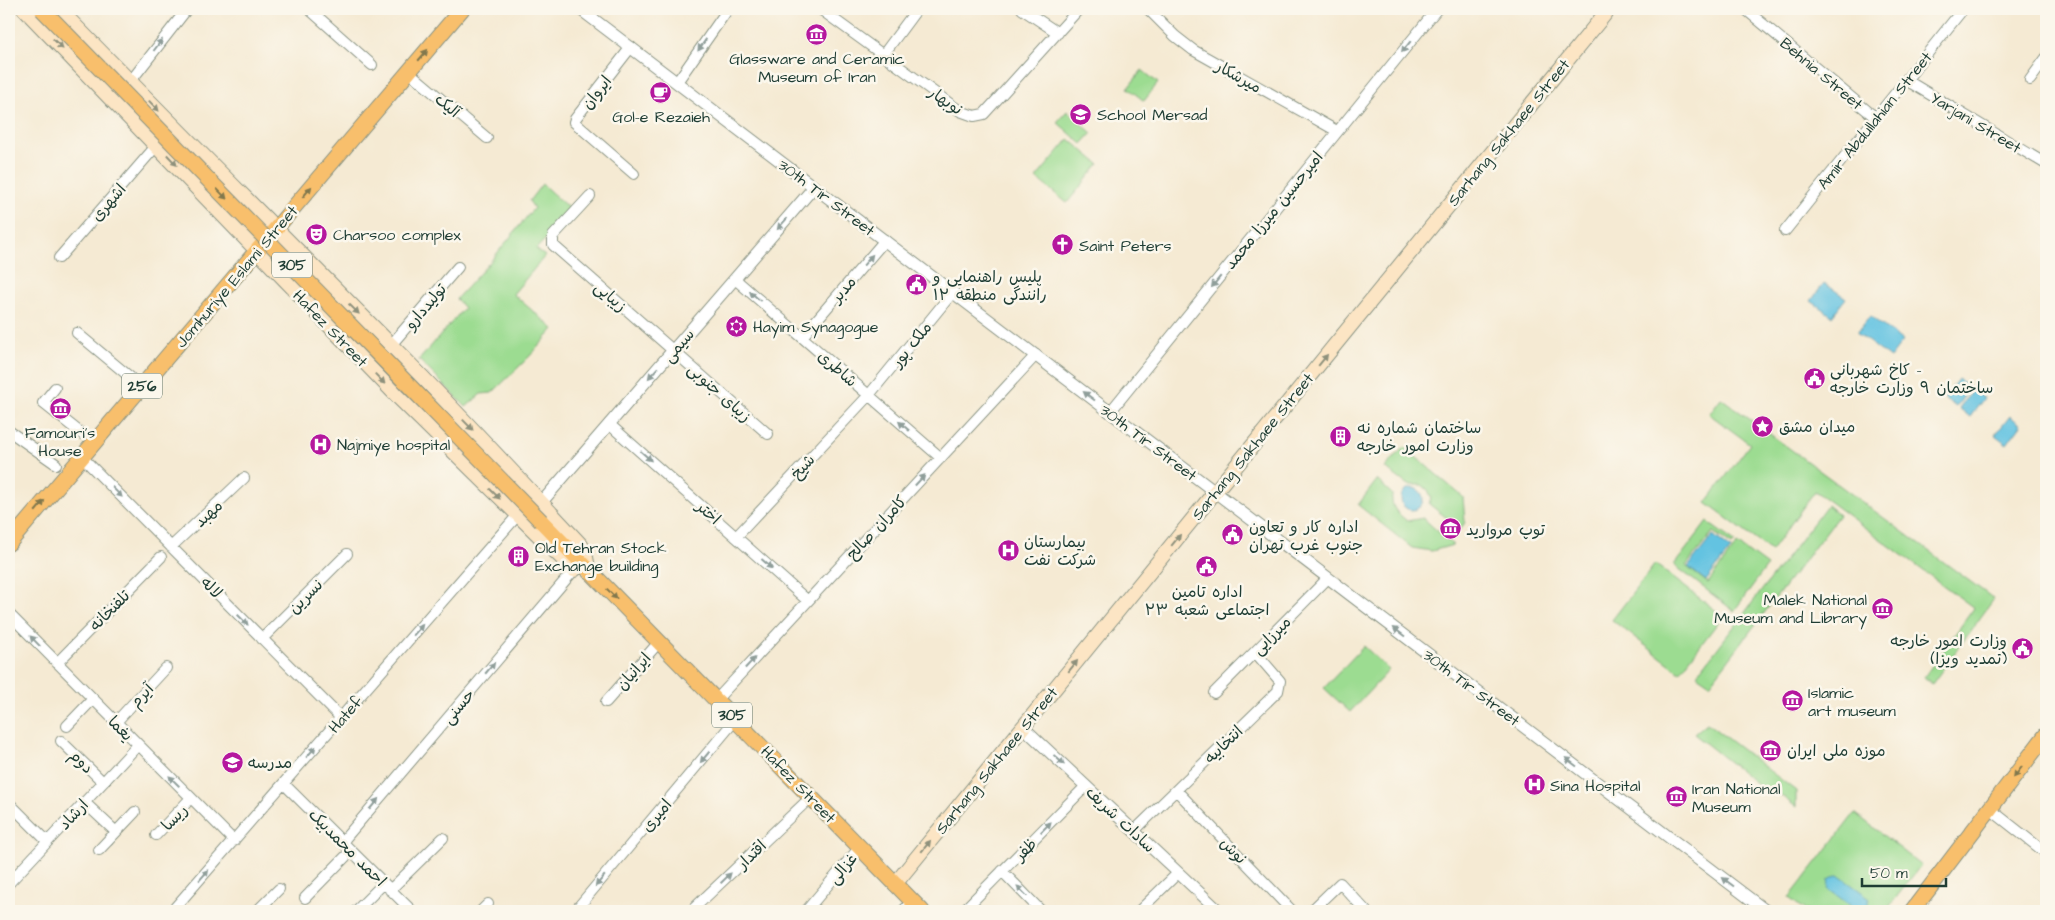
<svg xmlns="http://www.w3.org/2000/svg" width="2055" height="920" font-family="'Architects Daughter','Playpen Sans Arabic',sans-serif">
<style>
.green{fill:#9cdc91;stroke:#5e8c62}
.water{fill:#63c3e1;stroke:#41808a}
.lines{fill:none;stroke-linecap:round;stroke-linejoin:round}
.minor-casing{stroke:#8a9484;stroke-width:12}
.tertiary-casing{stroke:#8a9484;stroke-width:13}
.secondary-casing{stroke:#8a9484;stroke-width:16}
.primary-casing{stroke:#8a9484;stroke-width:17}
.minor{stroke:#fff;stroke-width:10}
.tertiary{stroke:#fff;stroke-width:11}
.secondary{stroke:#fce5c4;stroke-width:14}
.primary{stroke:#f8bf6c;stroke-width:15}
.primary-bridge-casing{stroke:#8a9484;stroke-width:17;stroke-linecap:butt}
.primary-bridge{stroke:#f8bf6c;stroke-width:15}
.oneway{fill:#8e917c}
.oneway2{fill:#8f9e9a}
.oneway3{fill:#81784d}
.labels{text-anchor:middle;stroke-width:5;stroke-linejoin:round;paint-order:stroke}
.shield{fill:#fbf7ec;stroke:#61756b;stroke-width:1}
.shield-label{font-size:15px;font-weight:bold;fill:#1f3d34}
.poi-label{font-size:16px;fill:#1f3d34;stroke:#fbf7ec;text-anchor:start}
.street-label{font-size:16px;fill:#1f3d34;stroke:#fbf7ec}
</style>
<rect width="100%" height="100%" fill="#fbf7ec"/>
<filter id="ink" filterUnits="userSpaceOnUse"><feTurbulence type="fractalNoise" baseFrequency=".02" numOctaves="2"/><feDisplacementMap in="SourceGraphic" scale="10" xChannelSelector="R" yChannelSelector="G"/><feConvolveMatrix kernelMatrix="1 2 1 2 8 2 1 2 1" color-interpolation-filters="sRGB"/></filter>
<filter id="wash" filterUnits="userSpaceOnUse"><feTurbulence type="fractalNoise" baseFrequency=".0096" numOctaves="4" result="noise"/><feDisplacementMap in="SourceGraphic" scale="20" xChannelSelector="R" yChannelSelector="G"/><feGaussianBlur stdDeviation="1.12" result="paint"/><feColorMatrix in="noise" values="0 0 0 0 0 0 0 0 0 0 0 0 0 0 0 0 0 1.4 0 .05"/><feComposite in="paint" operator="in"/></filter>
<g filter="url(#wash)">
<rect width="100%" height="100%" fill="#f5ead3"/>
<!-- green -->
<path class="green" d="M1142,70L1158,83L1144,101L1128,88Z
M1067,111L1092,133L1082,144L1057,122Z
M1069,139L1099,164L1067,203L1036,178Z
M542,184L572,211L536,249L545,256L513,294L554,329L529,357L492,393L481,394L466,407L419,360L464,308L456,299L490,262L534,208L529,201Z
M1721,398L1994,599L1932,684L1924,677L1974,608L1815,491L1771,551L1706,503L1750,444L1709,414Z
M1404,447L1463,497L1465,522L1461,529L1429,504L1431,497L1428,490L1422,485H1408L1385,468Z
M1377,480L1392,494C1391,508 1396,512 1407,521L1423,518L1453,545L1432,551L1412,548L1358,505Z
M1827,505L1839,515L1710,684L1697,675Z
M1707,522L1735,542L1732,545L1713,532L1686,566L1708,583L1737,544L1767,566L1734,611L1674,565Z
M1655,564L1723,616L1680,672L1612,620Z
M1364,646L1389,670L1350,712L1324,688Z
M1707,723L1796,791V807L1771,788L1767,792L1694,734Z
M1855,813L1921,865L1886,911H1806L1789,898Z"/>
<!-- water -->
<path class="water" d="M1824,283L1846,298L1832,316L1811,301Z
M1870,316L1903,341L1890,358L1857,333Z
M1958,379L1970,388L1956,407L1944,398Z
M1973,390L1984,398L1970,417L1959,408Z
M2010,416L2021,425L2007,444L1995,435Z
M1401 499a11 11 0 1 1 22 0a11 11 0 1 1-22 0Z
M1713,535L1731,549L1706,581L1688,567Z
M1838,875L1870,898L1867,907L1858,911L1828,889L1829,880Z"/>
</g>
<g filter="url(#ink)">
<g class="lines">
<defs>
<path id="minor" d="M309,9L372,65
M820,9L960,111L974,116L984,114L1079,9
M1022,9L1058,33
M1148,9L1175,36L1193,50L1337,131
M1745,9L1876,118
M631,47L575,119L574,122L634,174
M883,55L917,9
M409,72L487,138
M1906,80L2046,164
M2030,80L2046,58
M130,82L187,9
M677,82L728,9
M590,196L553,236V245L768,434
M1785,231L1963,9
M59,258L157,145
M735,279L941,458
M77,333L130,377
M802,337L885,240
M391,345L458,267
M55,388L43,403L82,434
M1110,412L1437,9
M609,424L808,601
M9,431L56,464
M82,457L341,718
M736,537L869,395L953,292
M171,547L244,478
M9,614L234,841
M262,639L347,554
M57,663L161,557
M1214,693L1328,578
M717,699L1036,355
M606,702L660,641
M116,722L166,668
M67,726L93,699
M61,741L103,782
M284,784L412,911
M1176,790L1292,911
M84,802L116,832
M10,804L47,841
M1990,809L2046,853
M1134,831L1278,691L1280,681L1255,652
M156,835L191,798
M342,842L574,570
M99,850L135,812
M1002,871L1041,911
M9,883L138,745
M390,890L443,838
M305,898L351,851
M172,911L517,516
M257,911L279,889
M356,911L384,883
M481,911L488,904
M575,911L736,719
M691,911L811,797
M806,911L860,847
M903,911L912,901
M963,911L1086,786
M1139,911L1178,873
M1311,911L1340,883L1366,911"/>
<path id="tertiary" d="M580,9L1766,911
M541,503L814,187
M1023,727L1219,911"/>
<path id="secondary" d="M24,9L398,397L574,570L581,563
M59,9C169,122 281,233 391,345C456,410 518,478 581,545L585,553L589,572
M895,884L1609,9"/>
<path id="primary" d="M541,521L922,911
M9,543L462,9
M1912,911L2046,735"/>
</defs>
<!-- minor casing -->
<use href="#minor" class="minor-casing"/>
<!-- tertiary casing -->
<use href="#tertiary" class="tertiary-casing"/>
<!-- secondary casing -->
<use href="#secondary" class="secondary-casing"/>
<!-- primary casing -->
<use href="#primary" class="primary-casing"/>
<!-- minor -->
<use href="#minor" class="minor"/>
<!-- tertiary -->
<use href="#tertiary" class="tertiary"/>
<!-- secondary -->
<use href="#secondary" class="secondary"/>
<!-- primary -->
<use href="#primary" class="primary"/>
<defs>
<path id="primary-bridge" d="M42,9L541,521"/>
</defs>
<!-- primary-bridge casing -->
<use href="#primary-bridge" class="primary-bridge-casing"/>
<!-- primary-bridge -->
<use href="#primary-bridge" class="primary-bridge"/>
</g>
<!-- one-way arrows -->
<defs><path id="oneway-solid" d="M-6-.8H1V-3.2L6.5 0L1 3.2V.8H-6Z" transform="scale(1.25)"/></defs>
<g class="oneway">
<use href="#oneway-solid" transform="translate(58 44) rotate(46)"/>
<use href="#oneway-solid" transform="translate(154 106) rotate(46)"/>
<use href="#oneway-solid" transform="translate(172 160) rotate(47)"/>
<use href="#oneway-solid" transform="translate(354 309) rotate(44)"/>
<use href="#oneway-solid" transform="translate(1323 360) rotate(-51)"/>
<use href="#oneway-solid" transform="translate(380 379) rotate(46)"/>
<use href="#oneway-solid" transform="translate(468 425) rotate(46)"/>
<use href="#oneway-solid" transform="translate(495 494) rotate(45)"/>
<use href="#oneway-solid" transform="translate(1176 540) rotate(-51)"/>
<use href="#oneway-solid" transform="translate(1073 666) rotate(-51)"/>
<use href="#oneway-solid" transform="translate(926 846) rotate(-51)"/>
</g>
<g class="oneway2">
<use href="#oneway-solid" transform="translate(158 45) rotate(-53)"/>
<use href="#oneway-solid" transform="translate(702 45) rotate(125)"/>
<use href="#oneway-solid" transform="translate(1406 47) rotate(129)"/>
<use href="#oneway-solid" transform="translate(782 224) rotate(131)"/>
<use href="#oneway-solid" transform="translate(868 260) rotate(-49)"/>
<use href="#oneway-solid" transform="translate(1216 282) rotate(129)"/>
<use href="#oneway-solid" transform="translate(755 296) rotate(-139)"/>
<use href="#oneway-solid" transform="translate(653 373) rotate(131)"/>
<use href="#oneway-solid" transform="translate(1089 396) rotate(-143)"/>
<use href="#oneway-solid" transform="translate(904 426) rotate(-139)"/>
<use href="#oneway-solid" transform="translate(646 456) rotate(42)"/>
<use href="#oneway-solid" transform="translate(920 480) rotate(-47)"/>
<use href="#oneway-solid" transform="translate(117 492) rotate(45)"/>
<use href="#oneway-solid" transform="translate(767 564) rotate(42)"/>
<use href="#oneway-solid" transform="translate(243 620) rotate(45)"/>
<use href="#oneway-solid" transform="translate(418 630) rotate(-49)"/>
<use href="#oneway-solid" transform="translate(1399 632) rotate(-143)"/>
<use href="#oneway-solid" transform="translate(35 641) rotate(-134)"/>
<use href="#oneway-solid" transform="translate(750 663) rotate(-47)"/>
<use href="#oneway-solid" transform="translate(490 668) rotate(-50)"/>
<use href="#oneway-solid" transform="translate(311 752) rotate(-49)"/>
<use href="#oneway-solid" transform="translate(705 757) rotate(130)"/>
<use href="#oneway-solid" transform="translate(1059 760) rotate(43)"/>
<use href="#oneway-solid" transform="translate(1571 762) rotate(-143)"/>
<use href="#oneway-solid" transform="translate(174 781) rotate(-135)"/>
<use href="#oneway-solid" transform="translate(374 804) rotate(-50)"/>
<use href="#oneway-solid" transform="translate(1046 827) rotate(-45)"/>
<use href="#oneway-solid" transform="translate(204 875) rotate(-49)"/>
<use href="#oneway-solid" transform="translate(726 878) rotate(-44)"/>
<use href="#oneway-solid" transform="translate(600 881) rotate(130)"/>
<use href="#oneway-solid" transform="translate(1728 882) rotate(-143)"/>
<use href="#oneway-solid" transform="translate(1022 891) rotate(-134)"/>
</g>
<g class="oneway3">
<use href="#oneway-solid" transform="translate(423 55) rotate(-50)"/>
<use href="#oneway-solid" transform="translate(307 192) rotate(-50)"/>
<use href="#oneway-solid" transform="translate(222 194) rotate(46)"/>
<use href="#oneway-solid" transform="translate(40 506) rotate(-50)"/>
<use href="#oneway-solid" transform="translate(612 594) rotate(45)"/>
<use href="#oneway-solid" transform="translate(2018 772) rotate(127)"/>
</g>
</g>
<!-- icons -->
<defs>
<symbol id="museum-disc" viewBox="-11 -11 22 22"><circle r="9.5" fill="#b5179e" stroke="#fbf7ec"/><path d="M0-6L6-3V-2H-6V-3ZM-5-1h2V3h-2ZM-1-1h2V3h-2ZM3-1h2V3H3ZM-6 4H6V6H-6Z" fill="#fff"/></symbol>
<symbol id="cafe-disc" viewBox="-11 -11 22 22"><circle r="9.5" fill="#b5179e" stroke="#fbf7ec"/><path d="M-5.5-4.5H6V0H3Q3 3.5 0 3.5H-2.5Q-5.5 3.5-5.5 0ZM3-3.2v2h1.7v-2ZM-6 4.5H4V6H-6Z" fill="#fff"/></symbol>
<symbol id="school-disc" viewBox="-11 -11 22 22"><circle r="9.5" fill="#b5179e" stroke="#fbf7ec"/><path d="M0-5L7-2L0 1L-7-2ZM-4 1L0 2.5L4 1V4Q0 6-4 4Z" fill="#fff"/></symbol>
<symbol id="theatre-disc" viewBox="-11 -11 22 22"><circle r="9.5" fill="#b5179e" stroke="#fbf7ec"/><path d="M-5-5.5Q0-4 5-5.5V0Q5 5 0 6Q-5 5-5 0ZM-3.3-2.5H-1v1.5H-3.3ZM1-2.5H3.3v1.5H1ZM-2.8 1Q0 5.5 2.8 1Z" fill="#fff"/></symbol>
<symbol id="church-disc" viewBox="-11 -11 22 22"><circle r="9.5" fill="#b5179e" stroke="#fbf7ec"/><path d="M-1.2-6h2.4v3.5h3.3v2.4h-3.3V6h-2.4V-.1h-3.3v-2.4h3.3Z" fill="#fff"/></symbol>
<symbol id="civic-disc" viewBox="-11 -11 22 22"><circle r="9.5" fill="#b5179e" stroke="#fbf7ec"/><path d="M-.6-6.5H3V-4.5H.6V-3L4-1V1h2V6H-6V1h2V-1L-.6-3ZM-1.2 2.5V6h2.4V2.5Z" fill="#fff"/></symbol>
<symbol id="synagogue-disc" viewBox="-11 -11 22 22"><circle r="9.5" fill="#b5179e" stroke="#fbf7ec"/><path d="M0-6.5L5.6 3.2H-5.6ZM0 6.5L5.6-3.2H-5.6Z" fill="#fff"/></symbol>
<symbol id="sight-disc" viewBox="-11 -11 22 22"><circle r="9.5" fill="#b5179e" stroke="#fbf7ec"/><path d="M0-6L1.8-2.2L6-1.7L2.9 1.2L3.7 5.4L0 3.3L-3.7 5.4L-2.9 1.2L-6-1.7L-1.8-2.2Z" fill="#fff"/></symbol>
<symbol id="building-disc" viewBox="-11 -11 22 22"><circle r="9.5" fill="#b5179e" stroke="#fbf7ec"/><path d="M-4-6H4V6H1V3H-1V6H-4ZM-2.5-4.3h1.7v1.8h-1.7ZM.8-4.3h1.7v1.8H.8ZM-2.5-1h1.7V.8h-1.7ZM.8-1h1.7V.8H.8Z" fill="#fff"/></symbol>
<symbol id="hospital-disc" viewBox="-11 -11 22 22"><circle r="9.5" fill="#b5179e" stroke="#fbf7ec"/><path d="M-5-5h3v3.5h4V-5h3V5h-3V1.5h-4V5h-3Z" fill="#fff"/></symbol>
</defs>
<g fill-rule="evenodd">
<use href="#museum-disc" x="804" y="22" width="25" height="25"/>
<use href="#cafe-disc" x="648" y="80" width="25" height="25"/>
<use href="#school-disc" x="1068" y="102" width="25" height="25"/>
<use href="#theatre-disc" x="304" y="222" width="25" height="25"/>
<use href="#church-disc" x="1050" y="232" width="25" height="25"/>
<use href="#civic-disc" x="904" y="272" width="25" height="25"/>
<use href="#synagogue-disc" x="724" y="314" width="25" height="25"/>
<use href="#civic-disc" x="1802" y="366" width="25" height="25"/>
<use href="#museum-disc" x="48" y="396" width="25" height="25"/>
<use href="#sight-disc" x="1750" y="414" width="25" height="25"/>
<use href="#building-disc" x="1328" y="424" width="25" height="25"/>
<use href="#hospital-disc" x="308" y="432" width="25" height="25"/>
<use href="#museum-disc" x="1438" y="516" width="25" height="25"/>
<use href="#civic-disc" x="1220" y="522" width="25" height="25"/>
<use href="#hospital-disc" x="996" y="538" width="25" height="25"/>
<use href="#building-disc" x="506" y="544" width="25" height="25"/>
<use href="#civic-disc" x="1194" y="554" width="25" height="25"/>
<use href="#museum-disc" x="1870" y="596" width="25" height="25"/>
<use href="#civic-disc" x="2010" y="636" width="25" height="25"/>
<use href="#museum-disc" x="1780" y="688" width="25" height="25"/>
<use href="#museum-disc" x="1758" y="738" width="25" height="25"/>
<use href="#school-disc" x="220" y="750" width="25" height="25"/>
<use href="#hospital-disc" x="1522" y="772" width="25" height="25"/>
<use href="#museum-disc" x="1664" y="784" width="25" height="25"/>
</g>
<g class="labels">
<!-- shield labels -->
<g class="shield">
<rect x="272" y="252.5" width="40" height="25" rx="4"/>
<rect x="122" y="373.5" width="40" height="25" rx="4"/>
<rect x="712" y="702.5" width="40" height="25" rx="4"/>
</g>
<g class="shield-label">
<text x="292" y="270">305</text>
<text x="142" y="391">256</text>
<text x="732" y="720">305</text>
</g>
<!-- poi labels -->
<g class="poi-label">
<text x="817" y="64" text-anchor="middle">Glassware and Ceramic<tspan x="817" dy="18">Museum of Iran</tspan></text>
<text x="1097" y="120">School Mersad</text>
<text x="661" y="122" text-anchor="middle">Gol-e Rezaieh</text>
<text x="333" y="240">Charsoo complex</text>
<text x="1079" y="251">Saint Peters</text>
<text x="933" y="282">پلیس راهنمایی و<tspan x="933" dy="18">رانندگی منطقه ۱۲</tspan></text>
<text x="753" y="332">Hayim Synagogue</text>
<text x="1830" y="375">کاخ شهربانی -<tspan x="1830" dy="18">ساختمان ۹ وزارت خارجه</tspan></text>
<text x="1779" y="432">میدان مشق</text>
<text x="1357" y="433">ساختمان شماره نه<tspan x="1357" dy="18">وزارت امور خارجه</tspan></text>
<text x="60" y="438" text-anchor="middle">Famouri's<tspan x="60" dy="18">House</tspan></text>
<text x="337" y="450">Najmiye hospital</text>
<text x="1249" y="532">اداره کار و تعاون<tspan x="1249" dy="18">جنوب غرب تهران</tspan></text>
<text x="1466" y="535">توپ مروارید</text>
<text x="1024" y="547">بیمارستان<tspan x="1024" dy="18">شرکت نفت</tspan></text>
<text x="535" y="553">Old Tehran Stock<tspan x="535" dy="18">Exchange building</tspan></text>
<text x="1207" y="597" text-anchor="middle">اداره تامین<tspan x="1207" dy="18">اجتماعی شعبه ۲۳</tspan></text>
<text x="1867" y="605" text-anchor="end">Malek National<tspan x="1867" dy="18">Museum and Library</tspan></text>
<text x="2007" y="646" text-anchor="end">وزارت امور خارجه<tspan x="2007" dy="18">(تمدید ویزا)</tspan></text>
<text x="1808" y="698">Islamic<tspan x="1808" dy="18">art museum</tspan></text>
<text x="1787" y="756">موزه ملی ایران</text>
<text x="248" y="768">مدرسه</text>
<text x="1550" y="791">Sina Hospital</text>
<text x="1692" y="794">Iran National<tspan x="1692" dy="18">Museum</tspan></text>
</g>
<!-- street labels -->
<g class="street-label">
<text transform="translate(1822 73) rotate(40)" y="6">Behnia Street</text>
<text transform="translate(1239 76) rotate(29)" y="6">میرشکار</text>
<text transform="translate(596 92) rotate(-52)" y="6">ایروان</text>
<text transform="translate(946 100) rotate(34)" y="6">نوبهار</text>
<text transform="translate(448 105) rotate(40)" y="6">آلیک</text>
<text transform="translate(1874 120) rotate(-51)" y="6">Amir Abdullahian Street</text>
<text transform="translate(1976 122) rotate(31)" y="6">Yarjani Street</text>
<text transform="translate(1508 132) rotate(-51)" y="6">Sarhang Sakhaee Street</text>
<text transform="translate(827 197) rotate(37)" y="6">30th Tir Street</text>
<text transform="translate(108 202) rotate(-49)" y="6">اشهری</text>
<text transform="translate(1273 210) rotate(-51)" y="6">امیرحسین میرزا محمد</text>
<text transform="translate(236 276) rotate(-50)" y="6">Jomhuriye Eslami Street</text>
<text transform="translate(843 289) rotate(-49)" y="6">مدبر</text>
<text transform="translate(611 296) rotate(41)" y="6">زیبایی</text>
<text transform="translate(425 306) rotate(-49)" y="6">تولیددارو</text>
<text transform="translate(331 328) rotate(46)" y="6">Hafez Street</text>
<text transform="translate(911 344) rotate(-51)" y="6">ملک پور</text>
<text transform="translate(678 345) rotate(-49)" y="6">سیمی</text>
<text transform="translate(838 368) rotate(41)" y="6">شاطری</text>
<text transform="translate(720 392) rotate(42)" y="6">زیبای جنوبی</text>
<text transform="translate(1149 442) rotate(37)" y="6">30th Tir Street</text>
<text transform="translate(1252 446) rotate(-51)" y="6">Sarhang Sakhaee Street</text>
<text transform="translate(802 466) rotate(-47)" y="6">شیخ</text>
<text transform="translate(709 512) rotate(42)" y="6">اختر</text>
<text transform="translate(208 513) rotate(-43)" y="6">مهبد</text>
<text transform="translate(876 527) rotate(-47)" y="6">کامران صالح</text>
<text transform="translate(212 587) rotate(45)" y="6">لاله</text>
<text transform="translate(305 596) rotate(-45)" y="6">نسرین</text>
<text transform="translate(109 610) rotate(-45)" y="6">تلفنخانه</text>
<text transform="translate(1271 635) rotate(-45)" y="6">میرزایی</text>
<text transform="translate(633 671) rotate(-49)" y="6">ایرانیان</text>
<text transform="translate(1472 687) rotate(37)" y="6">30th Tir Street</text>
<text transform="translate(141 695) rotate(-47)" y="6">آیرم</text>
<text transform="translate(458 706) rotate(-50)" y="6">حسنی</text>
<text transform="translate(345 714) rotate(-49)" y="6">Hatef</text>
<text transform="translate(121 728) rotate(45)" y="6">یغما</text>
<text transform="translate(1223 744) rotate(-44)" y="6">انتخابیه</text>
<text transform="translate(996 760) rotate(-51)" y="6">Sarhang Sakhaee Street</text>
<text transform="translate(82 761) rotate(44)" y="6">دوم</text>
<text transform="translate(799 784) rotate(46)" y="6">Hafez Street</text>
<text transform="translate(73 814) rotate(-47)" y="6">ارشاد</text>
<text transform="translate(656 815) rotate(-50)" y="6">امیری</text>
<text transform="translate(174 817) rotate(-46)" y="6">ریسا</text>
<text transform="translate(1121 819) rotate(43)" y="6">سادات شریف</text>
<text transform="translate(348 847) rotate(45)" y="6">احمد محمدبیک</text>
<text transform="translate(1025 849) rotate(-45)" y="6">ظفر</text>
<text transform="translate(1234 850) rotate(46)" y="6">نوش</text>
<text transform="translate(751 854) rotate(-44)" y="6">اقتدار</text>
<text transform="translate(842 868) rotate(-50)" y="6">غزالی</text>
</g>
</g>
<!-- margin -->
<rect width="2055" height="920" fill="none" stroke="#fbf7ec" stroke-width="30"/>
<!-- scale -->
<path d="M1862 878v8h84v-8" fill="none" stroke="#1f3d34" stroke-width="2.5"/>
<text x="1870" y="878" font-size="15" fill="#1f3d34" stroke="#fbf7ec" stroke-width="4" paint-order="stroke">50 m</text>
</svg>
